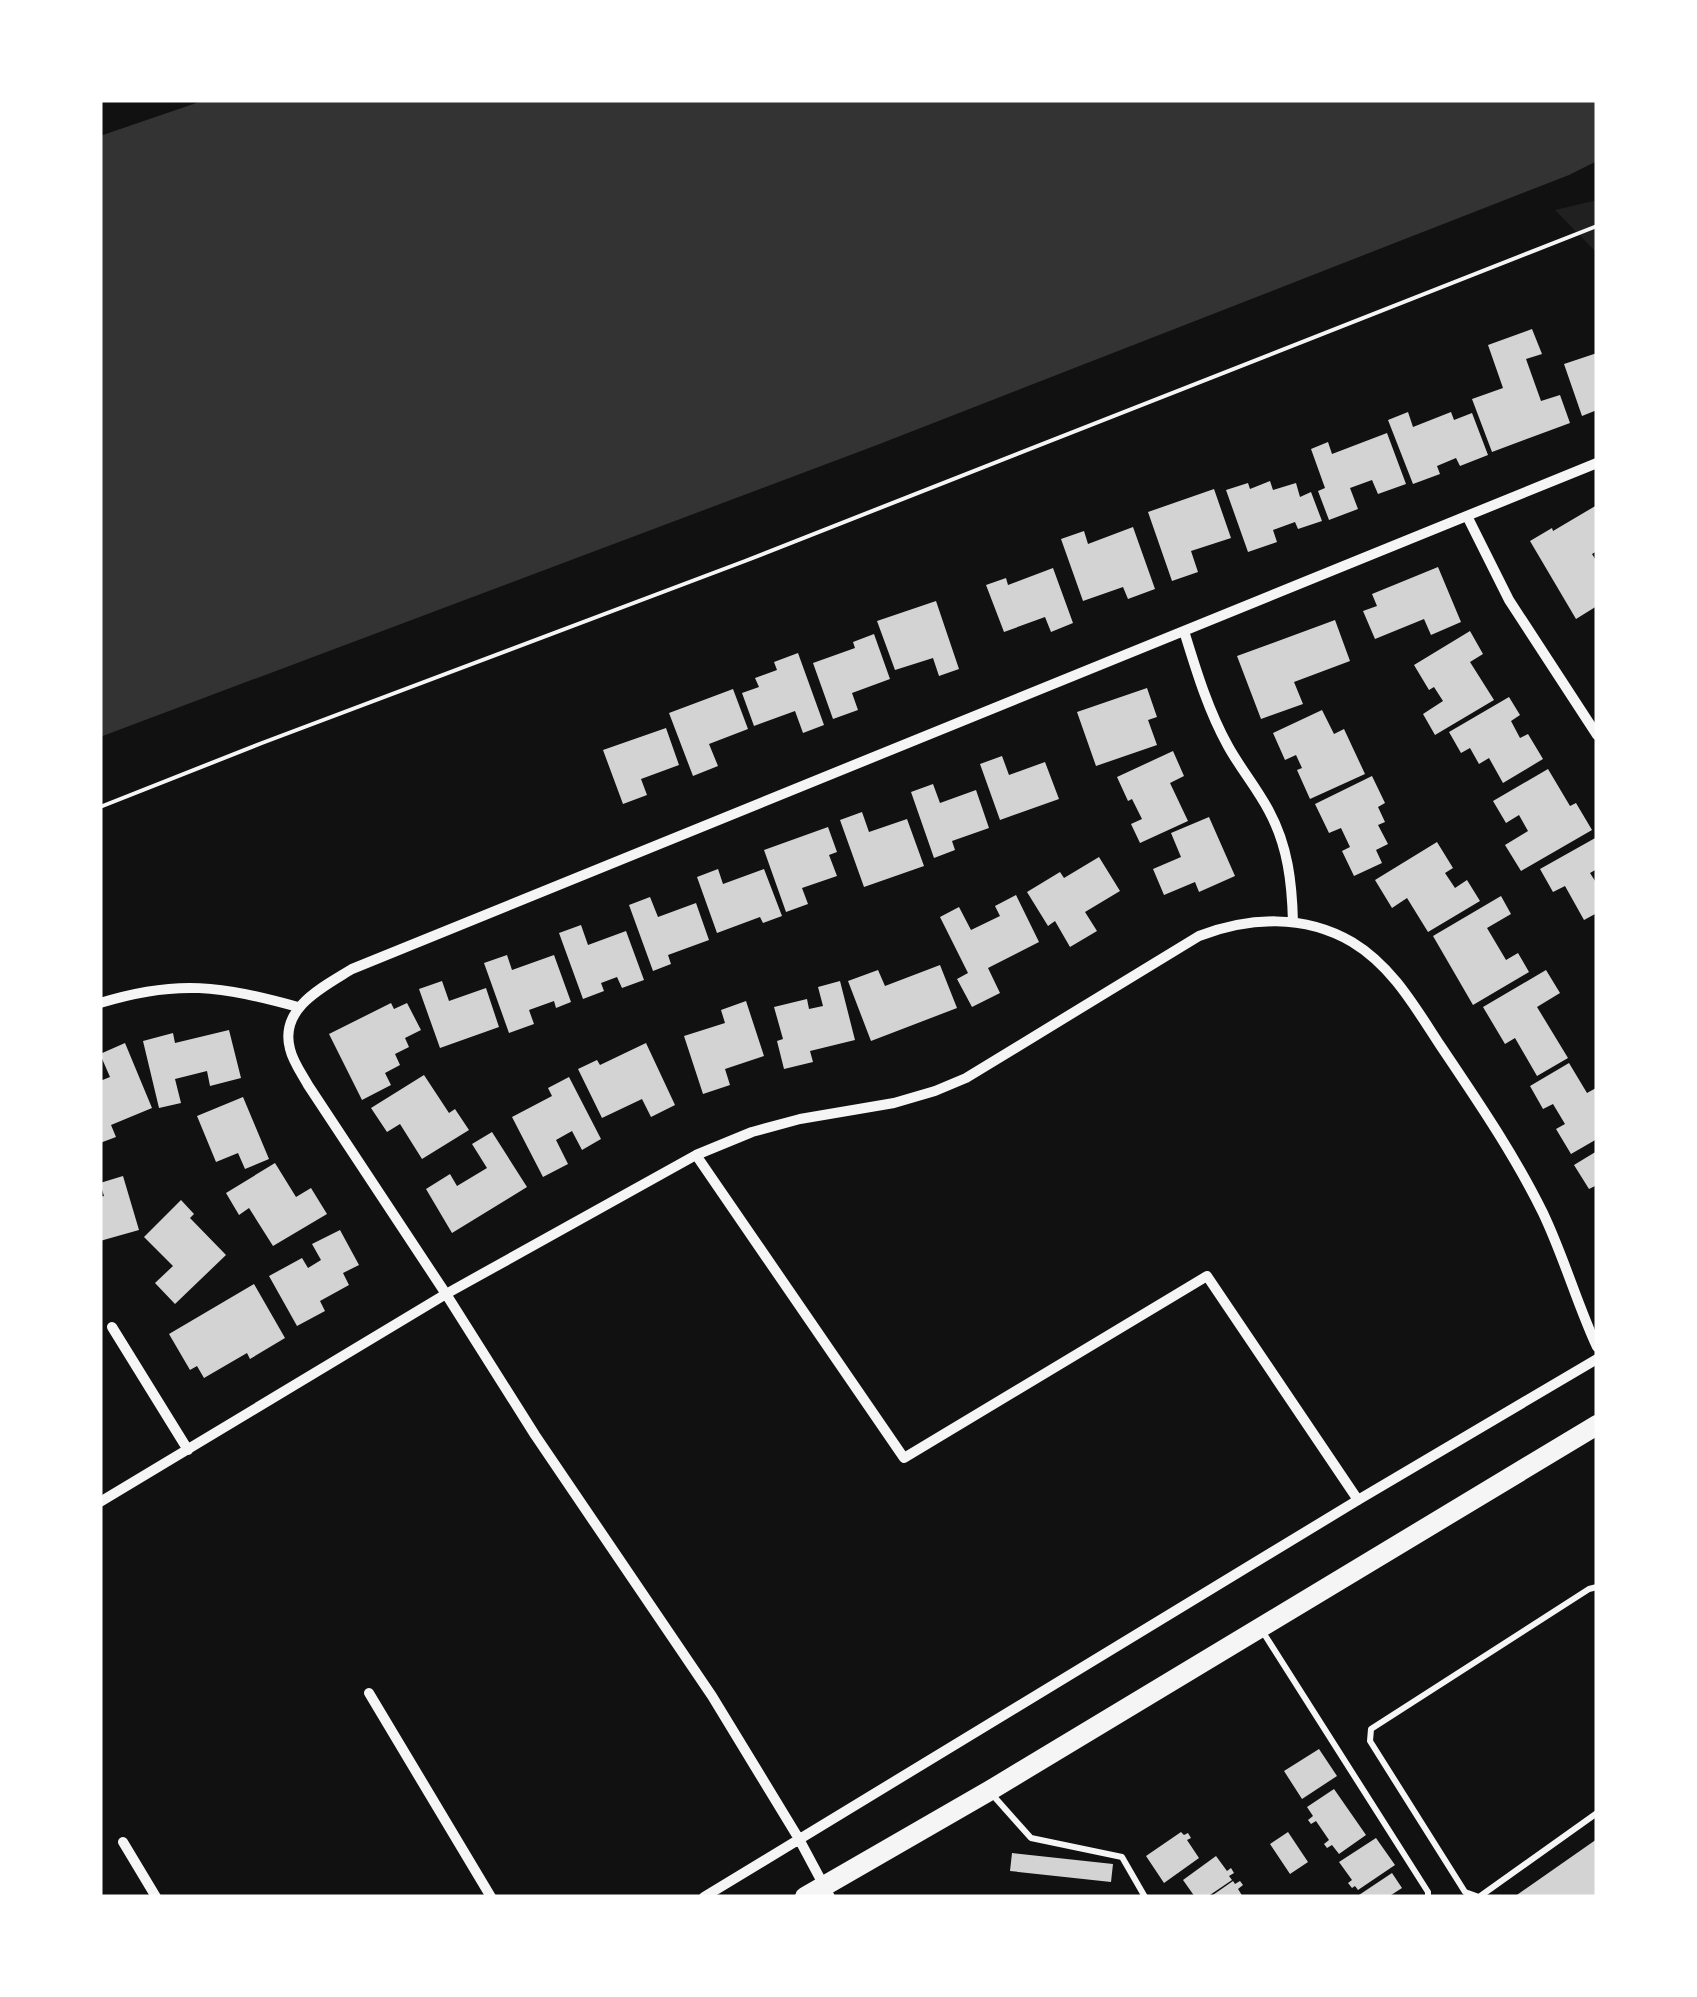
<svg xmlns="http://www.w3.org/2000/svg" width="1697" height="1997" font-family="Bitter,serif">
<style>
.green{fill:#202020}
.water{fill:#333}
.building{fill:#d3d3d3}
.lines{fill:none;stroke-linecap:round;stroke-linejoin:round}
.path{stroke:#f5f5f5;stroke-width:4}
.service{stroke:#f5f5f5;stroke-width:6}
.minor{stroke:#f5f5f5;stroke-width:10}
.secondary{stroke:#f5f5f5;stroke-width:20}
</style>
<rect width="100%" height="100%" fill="#111"/>
<!-- green -->
<path class="green" d="M1597,200V253L1555,210Z"/>
<!-- water -->
<path class="water" d="M205,100H1597V161L1569,175L877,445L100,737V136Z"/>
<!-- building -->
<path class="building" d="M1532,329L1542,354L1526,359L1541,401L1560,395L1570,423L1492,452L1472,399L1503,388L1488,345Z
M1597,353V410L1582,416L1564,364Z
M1408,412L1413,427L1451,412L1454,420L1472,413L1488,455L1460,466L1456,458L1437,466L1440,474L1413,484L1388,420Z
M1387,433L1406,484L1378,494L1372,480L1350,488L1358,509L1329,520L1318,491L1325,488L1311,449L1328,442L1332,454Z
M1270,481L1273,490L1296,483L1300,497L1311,492L1322,521L1298,529L1295,522L1273,530L1277,542L1248,552L1226,490L1248,483L1250,489Z
M1214,489L1231,538L1191,551L1198,572L1172,581L1148,512Z
M1597,505V551L1592,554L1597,562V606L1576,619L1530,541L1552,528L1553,531Z
M1133,527L1155,589L1128,599L1123,587L1083,601L1061,539L1084,531L1088,544Z
M1438,567L1461,622L1431,635L1424,619L1375,639L1363,611L1377,606L1372,594Z
M1053,568L1073,623L1051,632L1045,617L1004,632L986,585L1006,578L1008,585Z
M936,601L959,669L939,676L933,658L895,670L877,621Z
M1335,620L1350,661L1294,682L1303,704L1261,719L1237,656Z
M1470,631L1483,654L1470,662L1494,700L1435,735L1423,714L1443,701L1434,687L1429,690L1414,665Z
M874,634L890,679L852,693L858,710L833,719L813,663L855,648L853,642Z
M798,653L824,725L803,733L795,711L754,726L742,693L759,687L755,678L777,670L774,662Z
M1147,688L1157,717L1148,720L1157,745L1096,766L1077,712Z
M733,689L748,729L709,744L718,766L693,776L669,713Z
M1509,697L1520,715L1511,721L1520,738L1528,734L1543,759L1503,783L1489,758L1479,764L1470,748L1461,753L1449,732Z
M1322,710L1334,734L1344,729L1365,774L1310,799L1297,770L1302,768L1296,755L1285,760L1273,733Z
M666,728L679,765L641,779L647,795L623,804L603,750Z
M1173,751L1184,776L1170,783L1188,821L1140,843L1131,824L1142,819L1132,799L1128,801L1117,777Z
M1002,756L1009,775L1045,762L1059,799L1000,820L980,764Z
M1548,769L1570,806L1576,803L1592,830L1521,871L1505,845L1528,831L1519,815L1506,823L1493,801Z
M1372,776L1385,803L1378,807L1385,822L1378,825L1388,844L1376,850L1382,863L1354,876L1342,851L1350,847L1341,828L1329,833L1315,804Z
M933,784L940,803L976,790L989,828L952,841L955,850L934,858L911,792Z
M862,812L869,832L907,819L924,866L864,887L840,820Z
M1209,817L1235,876L1199,892L1195,882L1164,895L1153,869L1181,857L1171,833Z
M828,827L837,852L829,855L837,876L802,888L808,904L786,912L764,850Z
M1597,837V869L1590,873L1597,884V913L1584,920L1565,886L1553,892L1540,869Z
M1437,842L1453,868L1445,873L1455,888L1467,880L1480,901L1428,932L1407,898L1392,908L1375,880Z
M1099,857L1120,891L1085,912L1097,931L1070,947L1055,921L1048,926L1027,892L1060,872L1064,878Z
M718,869L723,884L764,869L782,916L763,923L760,917L717,933L697,877Z
M1016,895L1039,942L988,968L1000,993L972,1007L957,979L968,973L940,917L959,907L971,930L1000,916L995,906Z
M1501,896L1511,914L1487,928L1506,960L1518,953L1529,972L1473,1005L1433,936Z
M650,897L658,917L696,903L709,940L668,955L671,964L653,971L629,905Z
M581,925L588,945L626,931L644,980L622,988L617,977L601,983L604,991L583,999L559,933Z
M507,955L512,970L554,955L571,1002L556,1008L554,1001L529,1010L534,1024L509,1033L484,963Z
M940,965L957,1008L871,1041L848,981L878,970L885,986Z
M1546,970L1560,993L1537,1007L1568,1058L1537,1076L1515,1038L1505,1044L1483,1007Z
M442,981L449,1001L486,988L499,1027L440,1048L419,989Z
M840,981L855,1040L810,1051L813,1062L784,1069L777,1041L783,1039L774,1007L807,999L809,1009L823,1006L818,987Z
M746,1001L764,1056L725,1069L730,1085L703,1094L684,1036L725,1023L721,1010Z
M391,1003L394,1009L407,1003L421,1030L405,1038L409,1047L395,1054L400,1065L385,1073L391,1085L362,1100L329,1034Z
M229,1030L241,1078L210,1086L207,1071L175,1079L181,1103L159,1108L143,1041L173,1033L175,1043Z
M125,1043L152,1108L111,1125L116,1137L100,1143V1081L110,1077L100,1054Z
M646,1043L675,1105L651,1117L642,1099L602,1118L578,1069L597,1060L600,1065Z
M1569,1063L1587,1093L1596,1088L1597,1090V1139L1571,1154L1556,1129L1565,1124L1553,1104L1543,1109L1530,1086Z
M424,1075L449,1113L455,1109L469,1130L422,1159L400,1124L387,1132L371,1108Z
M569,1077L601,1139L582,1150L572,1131L556,1140L568,1164L543,1177L512,1117L552,1096L548,1088Z
M243,1097L269,1159L245,1169L238,1153L216,1162L197,1116Z
M492,1132L527,1187L452,1233L426,1189L450,1174L457,1186L487,1168L472,1144Z
M1597,1151V1185L1589,1189L1574,1165Z
M275,1163L296,1197L311,1188L327,1214L273,1246L249,1208L239,1215L226,1193Z
M123,1176L139,1230L100,1241V1197L104,1196L100,1183Z
M181,1200L194,1214L190,1218L226,1255L175,1304L155,1283L173,1266L144,1237Z
M340,1230L359,1265L343,1273L349,1285L320,1301L325,1311L297,1326L269,1276L302,1258L308,1268L321,1260L312,1244Z
M254,1284L285,1338L250,1359L247,1353L204,1378L197,1366L190,1370L169,1334Z
M1319,1749L1337,1776L1302,1799L1284,1771Z
M1334,1789L1366,1835L1339,1854L1332,1845L1327,1848L1324,1844L1329,1840L1316,1821L1311,1824L1308,1820L1313,1816L1307,1807Z
M1181,1832L1184,1835L1188,1833L1191,1838L1187,1840L1199,1858L1164,1883L1146,1856Z
M1288,1832L1308,1862L1290,1874L1270,1844Z
M1376,1838L1395,1865L1358,1890L1355,1886L1352,1888L1348,1883L1352,1880L1339,1862Z
M1597,1839V1897H1514Z
M1012,1853L1113,1864L1111,1882L1010,1871Z
M1216,1856L1227,1871L1231,1868L1234,1873L1229,1876L1232,1880L1207,1897H1195L1183,1880Z
M1392,1873L1402,1888L1388,1897H1356Z
M1233,1881L1235,1884L1240,1881L1243,1885L1238,1889L1243,1897H1210Z"/>
<g class="lines">
<!-- path -->
<path class="path" d="M100,807L262,743L745,561L1597,226"/>
<!-- service -->
<path class="service" d="M1597,1587L1589,1589L1371,1729L1370,1741L1465,1892L1479,1897L1597,1813
M1261,1629L1428,1892V1897
M990,1792L1031,1838L1122,1857L1145,1897"/>
<!-- minor -->
<path class="minor" d="M1467,516L1509,600L1597,735
M1184,631C1196,670 1208,710 1228,746C1240,768 1257,788 1269,811C1288,846 1292,883 1293,922
M100,1003C178,979 221,986 298,1007
M696,1155L904,1458L1207,1276L1358,1500
M112,1327L188,1450
M100,1502L446,1294L696,1155L752,1132L800,1119L894,1103L935,1091L966,1078L1199,936C1249,917 1304,914 1352,942C1392,966 1415,1007 1440,1045C1477,1100 1514,1154 1543,1213C1564,1257 1577,1304 1597,1347
M369,1693L491,1897
M123,1842L156,1897
M704,1897L1358,1500L1597,1359
M830,1897L799,1839L712,1696L535,1435L446,1294L308,1085C302,1074 293,1062 290,1049C279,1008 323,987 352,969L1597,463"/>
<!-- secondary -->
<path class="secondary" d="M805,1897L989,1791L1597,1425"/>
</g>
<!-- border -->
<rect width="1697" height="1997" fill="none" stroke="#ffffff" stroke-width="205"/>
</svg>
